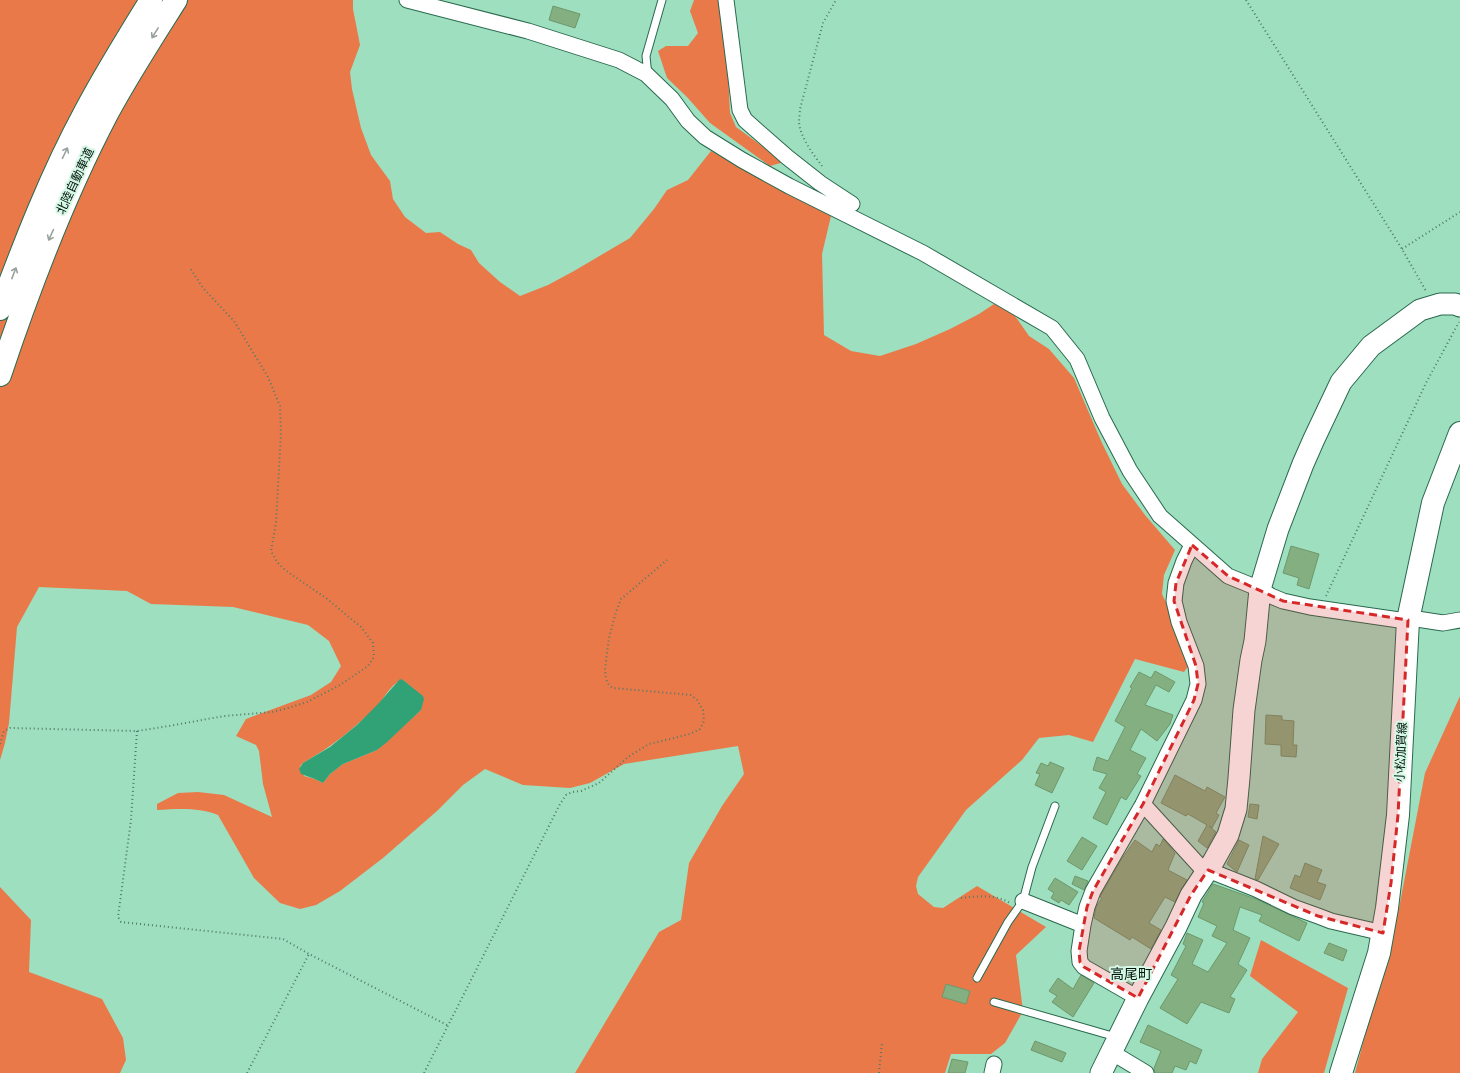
<svg xmlns="http://www.w3.org/2000/svg" width="1460" height="1073" font-family="Jost,'Noto Sans JP',sans-serif">
<style>
.forest{fill:#ea794a;fill-rule:evenodd}
.water{fill:#31a276}
.building{fill:#84af81;stroke:#6e986b}
.lines{fill:none;stroke-linecap:round;stroke-linejoin:round}
.lane-casing{stroke:#29694e;stroke-width:9}
.street-casing{stroke:#29694e;stroke-width:17}
.secondary-casing{stroke:#29694e;stroke-width:23}
.primary-casing{stroke:#29694e;stroke-width:24}
.highway-casing{stroke:#29694e;stroke-width:24}
.path{stroke:#507b66;stroke-width:2;stroke-dasharray:1 3;stroke-linecap:butt}
.lane{stroke:#fff;stroke-width:7}
.street{stroke:#fff;stroke-width:15}
.secondary{stroke:#fff;stroke-width:21}
.primary{stroke:#fff;stroke-width:22}
.highway{stroke:#fff;stroke-width:22}
.oneway{stroke:#99a29d}
.marked{fill:#d62828;fill-opacity:0.2;stroke:#d62828;stroke-width:3;stroke-dasharray:8 5;stroke-linejoin:round}
.labels{text-anchor:middle;stroke-width:4;stroke-linejoin:round;paint-order:stroke}
.street-label{font-size:12px;fill:#00160b;stroke:#d8f8e7}
.quarter-label{font-size:14px;fill:#00160b;stroke:#d8f8e7}
</style>
<rect width="100%" height="100%" fill="#9edfbf"/>
<!-- forest -->
<path class="forest" d="M0,0H353V9L360,45L350,72L352,89L361,128L371,155L390,181L393,199L405,217L426,233L440,232L458,244L471,250L479,263L500,282L520,296L548,285L574,271L630,238L654,209L667,190L688,180L711,151L831,216L822,254L824,335L851,351L880,356L916,344L950,329L979,314L994,304L1013,313L1029,336L1049,349L1074,378L1102,443L1122,484L1145,515L1175,550L1164,575L1162,594L1190,654V664L1184,672L1135,659L1093,742L1069,735L1039,738L1022,760L966,810L918,877L916,886L918,894L934,907L943,908L977,886L1046,927L1016,955L1023,1011L1005,1043L991,1054H951L945,1073H575L659,932L681,920L689,863L722,806L744,774L738,746L624,764L590,783L570,788L523,785L485,769L463,785L437,811L383,858L340,891L316,905L300,909L280,903L254,878L218,815C198,807 178,809 157,810V804L178,793L198,792L224,795L272,817L263,784L259,751L256,745L236,736L246,719L311,695L331,682L341,666L329,641L308,625L233,607L151,604L127,591L39,587L17,627L9,723L5,743L0,760ZM403,680L415,690L421,710L377,750L343,764L330,774L323,783L315,779L304,776L300,766L303,763C331,747 355,728 378,705C385,697 392,682 403,680Z
M694,0H719L727,53L730,113L736,127L784,162L770,166L710,123L687,97L667,78L658,51L666,46H688L698,33L690,11Z
M1460,696V1073H1355L1399,908L1425,773Z
M0,887L31,920L29,972L102,999L123,1038L126,1060L120,1073H0Z
M1261,940L1348,988L1324,1073H1258L1262,1059L1298,1012L1250,976Z"/>
<!-- water -->
<path class="water" d="M400,679L403,680L423,696L424,699L421,710L386,743L377,750L343,764L330,774L323,783L315,779L301,774L299,769L303,763L330,747L357,725L378,704Z"/>
<!-- building -->
<path class="building" d="M553,6L580,14L575,28L549,20Z
M1291,546L1319,554L1309,589L1297,585L1299,578L1283,573Z
M1155,671L1175,682L1169,692L1156,685L1145,705L1173,715L1170,724L1157,741L1141,729L1130,750L1146,758L1137,774L1141,776L1126,800L1121,797L1107,825L1093,818L1106,792L1099,788L1107,774L1093,770L1097,757L1108,761L1125,727L1115,721L1132,688L1130,687L1139,672L1151,678Z
M1266,715L1282,716V720L1294,721L1293,745H1297L1296,757L1281,756V745L1265,744Z
M1050,762L1064,768L1052,793L1035,785L1040,774L1036,773L1041,763L1048,766Z
M1175,775L1205,791L1207,787L1225,797L1216,813L1219,815L1212,828L1209,826L1216,832L1207,848L1198,841L1207,825L1188,814L1186,816L1161,803Z
M1250,804L1259,805L1257,819L1248,817Z
M1263,836L1279,844L1258,880L1255,879Z
M1082,837L1097,846L1082,870L1067,861Z
M1163,839L1175,853L1168,870L1187,880L1175,902L1165,897L1149,923L1161,930L1151,949L1132,937L1130,940L1094,918L1096,907L1102,898L1100,897L1101,895L1121,860L1135,840L1152,852L1156,844L1160,846Z
M1239,840L1249,845L1237,872L1227,864Z
M1305,863L1322,870L1317,882L1326,885L1320,900L1290,888L1295,875L1300,877Z
M1075,876L1088,881L1084,890L1072,884Z
M1055,878L1078,892L1069,905L1061,900L1059,903L1051,898L1054,893L1048,889Z
M1213,884L1256,899L1307,923L1299,941L1259,921L1262,915L1240,907L1233,930L1250,938L1238,964L1247,970L1230,997L1235,999L1229,1013L1201,1002L1187,1024L1160,1008L1178,979L1171,975L1186,946L1183,944L1187,933L1203,940L1192,964L1208,972L1227,943L1212,936L1217,926L1198,917L1204,903L1202,902Z
M1329,943L1347,950L1343,961L1324,953Z
M1081,975L1094,983L1073,1017L1052,1002L1057,996L1049,991L1058,978L1073,989Z
M946,984L970,991L966,1004L942,997Z
M1148,1025L1202,1050L1196,1064L1190,1061L1186,1070L1175,1066L1172,1073H1155L1154,1068L1161,1051L1140,1042Z
M1035,1041L1066,1053L1062,1062L1031,1050Z
M952,1059L968,1062L965,1073H948Z"/>
<g class="lines">
<defs>
<path id="lane" d="M648,76L646,56L662,0
M977,978L1008,922L1023,901L1032,867L1055,806
M994,1002L1116,1037"/>
<path id="street" d="M407,0L528,31L619,60L646,74L672,99L688,121L705,137L742,160L789,186L923,253L1052,328L1077,359L1102,418L1130,471L1160,516L1228,576L1260,589L1271,596L1283,601L1310,607L1406,621L1417,619L1443,623L1460,620
M726,0L740,110L745,120L787,157L820,183L852,204
M1143,804L1206,873
M1208,870L1256,889L1293,907L1318,916L1331,921L1383,933
M1023,901L1083,925
M1138,998L1084,967L1080,962L1079,951L1083,925L1087,907L1093,891L1143,804L1194,700L1198,684L1196,666L1179,622L1174,601L1176,583L1184,561L1192,545
M1111,1052L1146,1073
M992,1073L994,1064"/>
<path id="secondary" d="M1101,1073L1138,998L1176,927L1191,895L1213,862L1228,835L1236,809L1239,778L1244,710L1251,660L1255,641L1260,589L1278,529L1303,464L1314,439L1341,382L1371,346L1420,310L1440,304H1455L1460,306"/>
<path id="primary" d="M1341,1073L1379,953L1387,908L1398,815L1408,620L1433,503L1460,433"/>
<path id="highway" d="M0,309C25,242 51,175 85,112C105,74 128,37 151,0
M0,375C30,285 63,198 107,114C128,75 152,38 176,0"/>
</defs>
<!-- lane casing -->
<use href="#lane" class="lane-casing"/>
<!-- street casing -->
<use href="#street" class="street-casing"/>
<!-- secondary casing -->
<use href="#secondary" class="secondary-casing"/>
<!-- primary casing -->
<use href="#primary" class="primary-casing"/>
<!-- highway casing -->
<use href="#highway" class="highway-casing"/>
<!-- path -->
<path class="path" d="M1246,0L1402,249L1426,291
M822,166C813,154 800,137 799,122C799,118 800,113 800,109L823,23L836,0
M1402,249L1460,212
M1326,596L1426,383L1459,322
M137,731L131,820L118,917L121,922L283,939L309,954L447,1025
M0,744L4,731L10,728L137,731L169,726L224,716L272,712L288,708L307,702L340,685L368,666L374,657L373,643L361,627L326,598L285,570L277,562L271,551L276,523L281,432L280,406L268,377L234,321L203,288L190,268
M961,898C978,896 996,894 1010,903
M247,1073L309,954
M424,1073L560,804L566,795L572,792L581,791L599,783L628,757L649,744L690,734L700,729L704,721L703,710L697,700L691,695L613,688L609,685L606,679L605,669L609,638L616,612L621,599L667,560
M879,1073L882,1043"/>
<!-- lane -->
<use href="#lane" class="lane"/>
<!-- street -->
<use href="#street" class="street"/>
<!-- secondary -->
<use href="#secondary" class="secondary"/>
<!-- primary -->
<use href="#primary" class="primary"/>
<!-- highway -->
<use href="#highway" class="highway"/>
</g>
<!-- one-way arrows -->
<defs><path id="oneway-shaft" d="M-6 0H5M1.5-3L5.5 0L1.5 3" fill="none" stroke-width="1.6" stroke-linecap="round" stroke-linejoin="round"/></defs>
<g class="oneway">
<use href="#oneway-shaft" transform="translate(155 33) rotate(122)"/>
<use href="#oneway-shaft" transform="translate(65 153) rotate(-64)"/>
<use href="#oneway-shaft" transform="translate(51 235) rotate(114)"/>
<use href="#oneway-shaft" transform="translate(14 273) rotate(-69)"/>
</g>
<!-- marked area -->
<path class="marked" d="M1192,545L1228,576L1283,601L1408,620L1398,815L1391,883L1383,933L1318,916L1208,870L1191,895L1138,998L1084,967L1080,962L1079,951L1087,907L1093,891L1143,804L1194,700L1198,684L1196,666L1174,601L1176,583Z"/>
<g class="labels">
<!-- street labels -->
<g class="street-label">
<text transform="translate(75 181) rotate(-65)" y="4">北陸自動車道</text>
<text transform="translate(1401 752) rotate(-87)" y="4">小松加賀線</text>
</g>
<!-- quarter labels -->
<g class="quarter-label">
<text x="1131" y="979">高尾町</text>
</g>
</g>
</svg>
